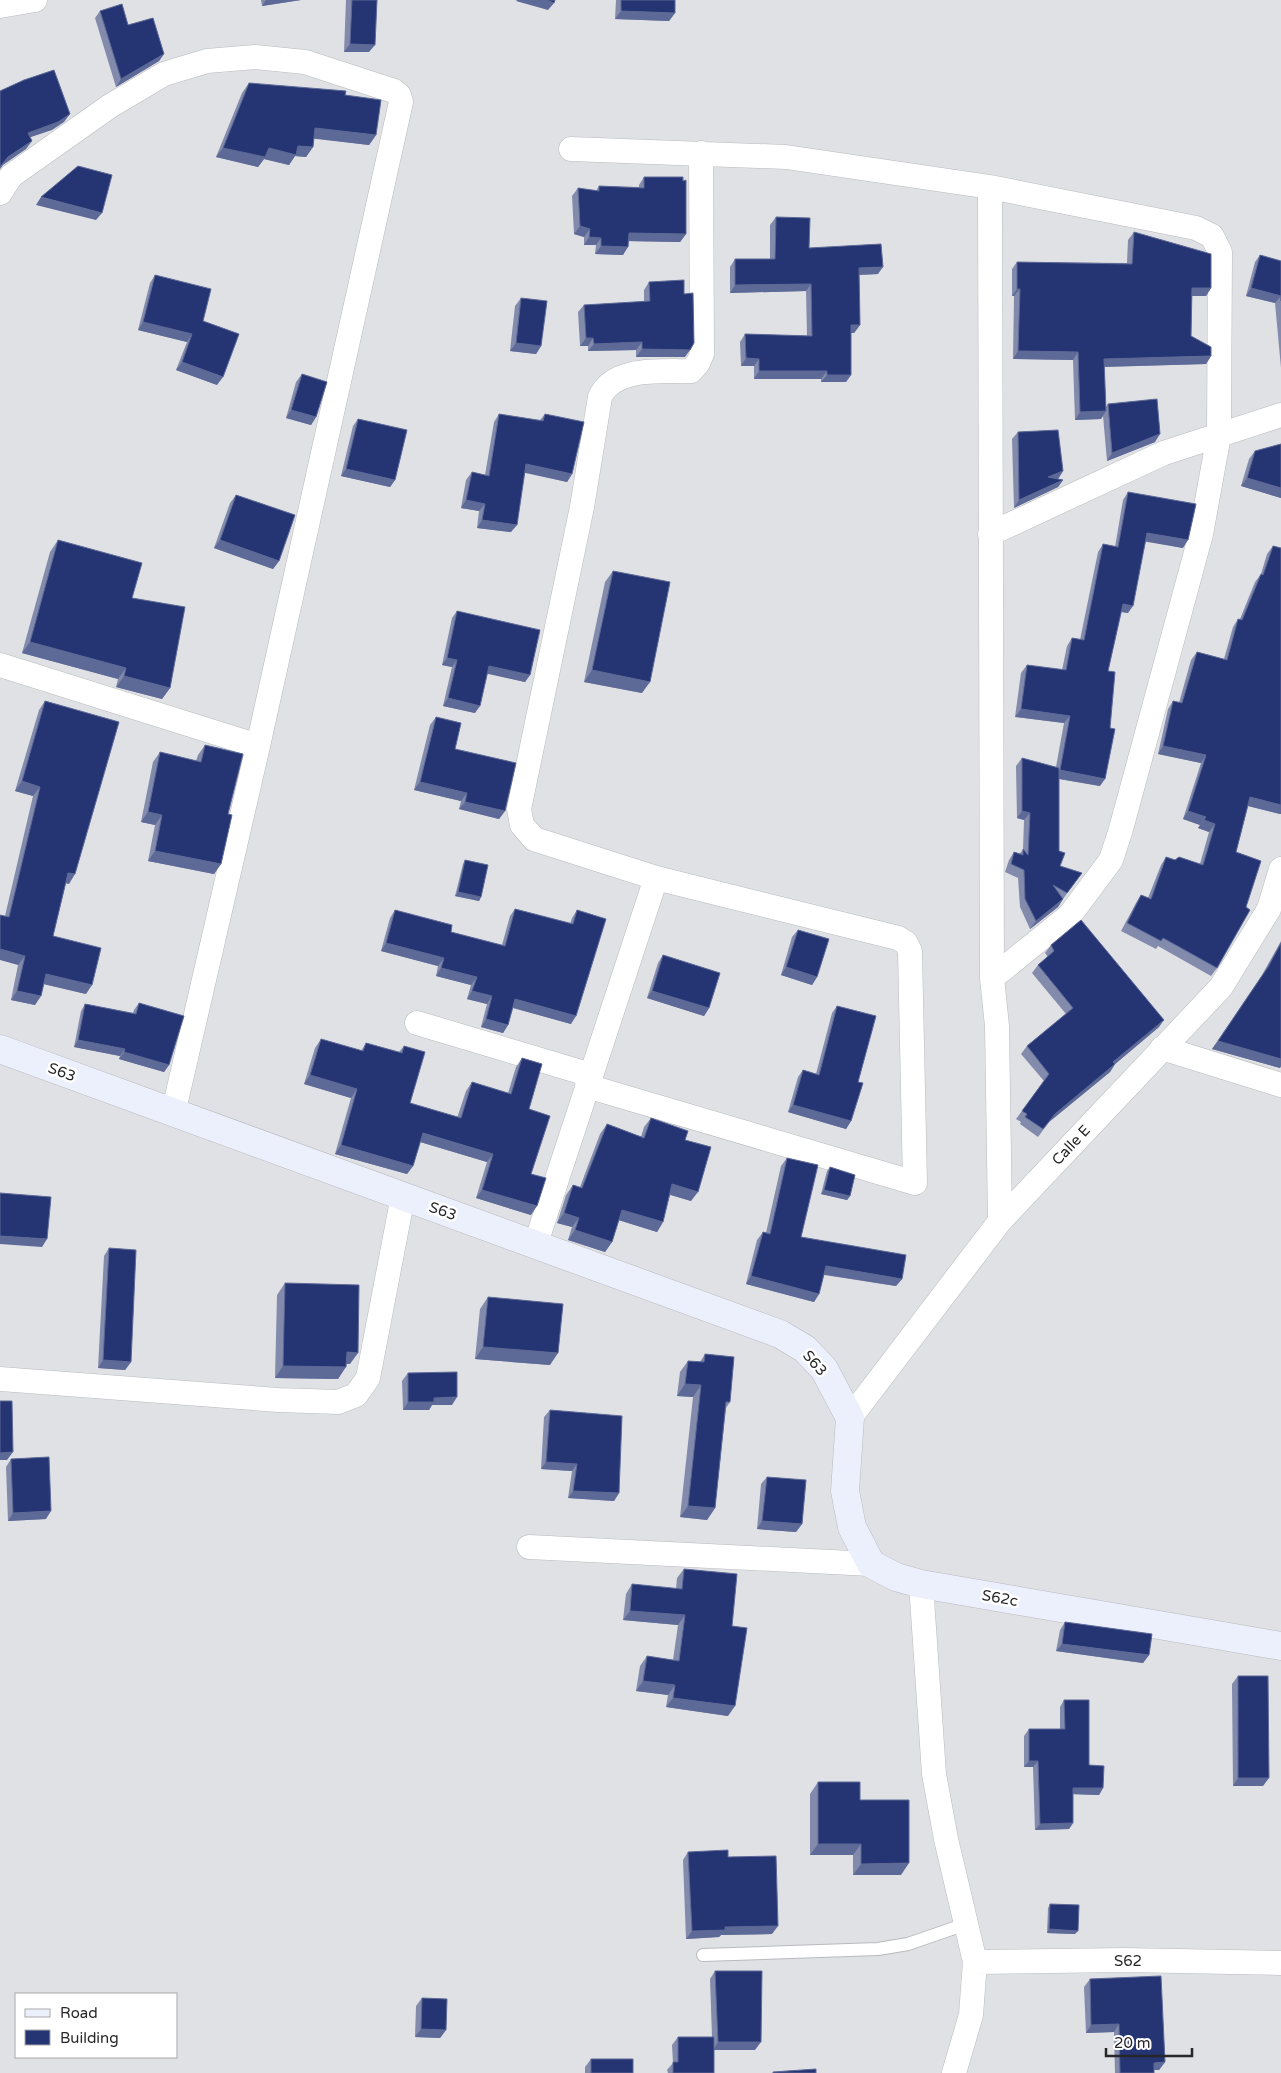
<svg xmlns="http://www.w3.org/2000/svg" width="1281" height="2073" font-family="'Varela Round',sans-serif">
<style>
.lines{fill:none;stroke-linecap:round;stroke-linejoin:round}
.lane-casing{stroke:#b8babd;stroke-width:14}
.street-casing{stroke:#b8babd;stroke-width:25}
.secondary-casing{stroke:#b8babd;stroke-width:29}
.lane{stroke:#fff;stroke-width:12}
.street{stroke:#fff;stroke-width:24}
.secondary{stroke:#ecf0fd;stroke-width:28}
.wall{fill:#828bac}
.shaded-wall{fill:#5d6996}
.building{fill:#253574;stroke:#5d6996}
.labels{text-anchor:middle;stroke-width:5;stroke-linejoin:round;paint-order:stroke}
.street-label{font-size:15px;fill:#272729;stroke:#fff}
</style>
<rect width="100%" height="100%" fill="#e0e1e5"/>
<g class="lines">
<defs>
<path id="lane" d="M703,1955L878,1949L908,1944L966,1924"/>
<path id="street" d="M0,6L35,0
M571,149L786,157L990,187L1196,228L1212,236L1220,252L1219,435L1201,534L1121,829L1111,860L1070,915L992,978
M990,187L992,978L997,1026L1000,1221
M0,193L11,176L110,106L164,74L207,61L255,57L305,62L394,91L399,95L401,102L258,746L173,1114
M990,534L1164,453L1281,415
M0,665L258,746
M417,1023L591,1075
M1162,1048L1281,1085
M587,1086L915,1183L910,951L906,943L898,938L656,878L534,839L522,825L519,809L582,507L600,397C614,366 662,372 691,371L698,363L702,354L701,153
M535,1246L656,878
M0,1379L278,1400L338,1402L356,1395L368,1378L403,1196
M850,1418L1000,1221L1221,987L1269,909L1281,869
M529,1547L871,1564
M921,1584L934,1774L946,1839L975,1962L971,2015L954,2073
M975,1962L1124,1960L1281,1963"/>
<path id="secondary" d="M0,1049L780,1334L805,1349L824,1369L850,1418L845,1491L852,1527L871,1564L896,1577L921,1584L1281,1646"/>
</defs>
<!-- lane casing -->
<use href="#lane" class="lane-casing"/>
<!-- street casing -->
<use href="#street" class="street-casing"/>
<!-- secondary casing -->
<use href="#secondary" class="secondary-casing"/>
<!-- lane -->
<use href="#lane" class="lane"/>
<!-- street -->
<use href="#street" class="street"/>
<!-- secondary -->
<use href="#secondary" class="secondary"/>
</g>
<!-- wall -->
<path class="wall" d="M261,0H301L262,6Z
M346,0H377L369,52H344Z
M616,0H675V13L669,21L615,19Z
M100,11L128,25L164,54L159,61L116,87L95,18Z
M249,83L376,135L369,145L314,138L313,147L306,157L295,156L289,165L264,159L258,167L216,157L242,93Z
M644,177L686,234L680,242L628,241L623,255L595,254L596,245H584V237L574,234L572,196L578,188L596,191L599,186L639,187V185Z
M776,217L809,248L878,274L859,275L860,325L854,333H851V375L846,382H821V379H754V366H741L740,342L745,334L807,336L806,291L730,293V267L735,259H770V225Z
M1134,232L1211,288L1206,296H1192L1191,336L1211,356L1206,364L1104,367L1106,407L1108,404L1155,442L1107,461L1103,416L1101,419L1075,420L1073,360L1013,359L1014,296H1012V269L1017,262L1127,263L1128,240Z
M1260,255L1281,261V368L1275,303L1246,296L1255,262Z
M155,275L203,321L217,385L176,370L187,342L138,330L150,283Z
M649,282L685,357H636V350L588,351V346H580L578,312L584,305L644,302V290Z
M521,298L541,346L536,354L510,351L515,306Z
M302,374L316,417L311,425L286,418L296,382Z
M499,414L540,420L545,414L572,474L567,482L525,472L511,532L477,528L479,511L461,508L466,480L472,472L485,475L494,422Z
M358,419L395,480L390,487L341,476L353,426Z
M1018,432L1063,471L1058,479L1063,480L1058,487L1014,508L1012,439Z
M1281,444V498L1241,486L1249,459L1255,451Z
M1128,492L1183,548L1146,541L1128,613L1121,612L1108,671L1100,786L1059,779V851L1060,866L1082,873L1063,899L1058,907L1030,929L1020,907L1018,878L1005,872L1009,860L1014,852L1019,854L1023,850L1024,820L1017,818L1016,766L1022,758L1056,767L1064,723L1015,717L1021,673L1027,665L1062,670L1067,646L1072,638L1080,640L1098,552L1103,544L1115,547L1123,500Z
M236,495L279,561L273,569L214,548L230,503Z
M58,540L132,598L170,688L162,699L116,687L118,679L22,653L50,552Z
M1273,546L1281,548V814H1280L1248,806L1236,852L1217,968L1211,976L1158,946L1156,949L1121,931L1136,903L1141,895L1148,898L1161,865L1166,857L1175,860L1200,864L1209,832L1198,828L1200,825L1183,819L1201,763L1158,754L1168,709L1173,701L1179,703L1191,660L1197,652L1224,659L1233,627L1238,619H1240L1255,582L1261,574L1267,554Z
M613,571L642,693L584,682L605,582Z
M457,611L530,675L525,682L487,673L475,713L443,706L452,667L442,665L452,618Z
M45,701L69,884L66,883L53,936L86,994L44,984L35,1005L11,1000L18,965L5,916L33,796L15,791L39,710Z
M436,717L455,749L505,811L499,819L459,809L461,801L414,790L430,725Z
M205,745L228,814L221,864L214,874L148,861L155,825L141,822L153,762L160,752L196,761L198,755Z
M465,860L481,897L479,901L455,896L463,864Z
M515,909L570,924L572,918L577,910L571,1024L513,1008L508,1025L503,1033L481,1027L487,1004L467,999L471,985L436,976L438,966L381,951L390,918L395,910L451,932L502,945L510,916Z
M798,930L817,977L812,985L781,975L792,937Z
M1281,941V1066L1280,1068L1212,1049L1262,975Z
M1051,945L1159,1027L1115,1064L1110,1072L1049,1122L1038,1137L1020,1124L1021,1122L1016,1119L1044,1081L1021,1054L1027,1046L1066,1014L1032,973L1038,965L1048,957L1045,953Z
M663,955L709,1008L704,1016L647,998L658,963Z
M139,1003L169,1065L164,1072L119,1059L120,1056L74,1047L81,1011L85,1004L133,1013L134,1010Z
M837,1006L858,1082L851,1121L846,1129L788,1112L798,1077L803,1070L816,1074L832,1013Z
M321,1039L361,1051L366,1043L399,1052L404,1046L410,1103L457,1118L466,1091L472,1082L508,1093L516,1067L522,1058L529,1109L531,1174V1215L476,1198L487,1162L420,1142L413,1166L407,1174L335,1154L351,1098L304,1084L315,1048Z
M651,1118L685,1140L691,1201L670,1195L663,1222L657,1232L619,1220L612,1242L605,1252L568,1240L572,1227L557,1223L566,1195L573,1185L580,1187L600,1134L607,1124L641,1137L644,1127Z
M787,1158L801,1237L902,1279L896,1286L824,1275L819,1294L814,1302L746,1284L757,1240L763,1232L766,1233L781,1166Z
M830,1167L850,1196L847,1200L821,1194L827,1171Z
M109,1248L131,1362L125,1370L98,1368L104,1256Z
M285,1283L350,1364H346L338,1379L275,1378L277,1295Z
M488,1297L550,1365L475,1359L480,1309Z
M705,1354L730,1402L726,1408L715,1508L707,1520L680,1517L693,1397L677,1396L680,1372L688,1361L700,1362Z
M408,1373L452,1405H432L429,1410H403L402,1381Z
M550,1410L619,1493L614,1501L568,1498L572,1471L541,1469L544,1417Z
M11,1459L46,1519L8,1521L6,1467Z
M767,1477L802,1524L796,1532L757,1529L761,1484Z
M684,1569L732,1626L728,1716L666,1707L668,1695L636,1691L640,1666L647,1656L673,1660L678,1625L623,1620L626,1594L632,1584L676,1589L677,1578Z
M1065,1622L1149,1655L1143,1663L1056,1651L1060,1630Z
M1238,1676L1263,1786H1233L1232,1684Z
M1064,1700L1089,1765L1103,1788L1099,1795L1073,1794V1823L1069,1829L1035,1830L1033,1767H1024V1736L1029,1729H1060V1707Z
M818,1782L860,1800L901,1875H853V1855H810V1794Z
M688,1852L728,1857L772,1934L721,1935L719,1937L686,1939L683,1860Z
M1050,1904L1075,1934L1047,1933L1048,1908Z
M715,1971L755,2050H714V2073H668L667,2070L673,2063L672,2045L678,2037H712L710,1979Z
M1090,1979L1165,2062L1159,2070H1154V2073H1115L1114,2032L1086,2033L1084,1987Z
M422,1998L446,2030L440,2038L415,2037L416,2006Z
M591,2059L633,2073H585V2067Z"/>
<!-- shaded-wall -->
<path class="shaded-wall" d="M266,0H301L262,6Z
M517,0H546L554,3L548,10L516,1Z
M621,11L675,13L669,21L615,19Z
M350,44L375,45L369,52H344Z
M164,54L159,61L116,87L121,79Z
M70,114L64,122L52,130L22,140L28,133Z
M315,128L376,135L369,145L308,138Z
M32,141L26,149L3,165L0,169V167L8,157Z
M298,146L313,147L306,157L295,156L289,165L264,159L258,167L216,157L223,148H269Z
M41,197L102,213L96,220L36,205Z
M580,226L590,229L584,237L574,234Z
M629,233L686,234L680,242L623,241Z
M589,237L601,238L596,245H584Z
M601,246L628,247L623,255L595,254Z
M883,267L878,274L854,275L859,268Z
M811,284L806,291L730,293L735,285Z
M1192,288H1211L1206,296H1187Z
M1251,288L1281,296L1275,303L1246,296Z
M1017,289H1020L1014,296H1012Z
M143,322L192,334L187,342L138,330Z
M851,325H860L854,333H846Z
M586,338H593L588,346H580Z
M642,342L636,350L588,351L594,344Z
M516,343L541,346L536,354L510,351Z
M642,349L690,350L685,357H636Z
M1018,351L1078,352L1073,360L1013,359Z
M1211,356L1206,364L1098,367L1104,359Z
M746,358L759,359L754,366H741Z
M182,362L223,377L217,385L176,370Z
M759,371H827L821,379H754Z
M827,375H851L846,382H821Z
M291,410L316,417L311,425L286,418Z
M1106,411L1101,419L1075,420L1080,412Z
M1160,434L1155,442L1107,461L1112,453Z
M526,464L572,474L567,482L521,472Z
M346,469L395,480L390,487L341,476Z
M1063,471L1058,479L1048,477Z
M1247,478L1281,488V498L1241,486Z
M1063,480L1058,487L1014,508L1019,500Z
M466,500L485,504L479,511L461,508Z
M482,520L517,525L511,532L477,528Z
M1147,533L1188,540L1183,548L1142,541Z
M220,540L279,561L273,569L214,548Z
M1123,604L1133,606L1128,613L1117,611Z
M30,642L126,668L118,679L22,653Z
M447,658L457,660L452,667L442,665Z
M489,666L530,675L525,682L484,673Z
M592,670L650,682L642,693L584,682Z
M124,676L170,688L162,699L116,687Z
M448,698L480,706L475,713L443,706Z
M1021,709L1070,716L1064,723L1015,717Z
M1163,746L1206,755L1201,763L1158,754Z
M1060,770L1105,779L1100,786L1054,778Z
M22,781L40,787L33,796L15,791Z
M420,782L467,793L461,801L414,790Z
M1250,797L1281,805V814H1280L1244,805Z
M465,802L505,811L499,819L459,809Z
M1022,811L1030,813L1024,820L1017,818Z
M1188,811L1206,817L1200,825L1183,819Z
M148,812L162,815L155,825L141,822Z
M1204,820L1215,824L1209,832L1198,828Z
M155,851L221,864L214,874L148,861Z
M68,873L75,874L69,884L61,882Z
M458,892L481,897L479,901L455,896Z
M1063,899L1058,907L1030,929L1036,921Z
M386,943L444,958L438,966L381,951Z
M0,949L25,956L18,965L0,960Z
M786,967L817,977L812,985L781,975Z
M441,968L477,977L471,985L436,976Z
M46,974L92,985L86,994L39,983Z
M17,991L41,996L35,1005L11,1000Z
M472,991L492,996L487,1004L467,999Z
M652,991L709,1008L704,1016L647,998Z
M515,999L576,1016L571,1024L510,1007Z
M486,1019L508,1025L503,1033L481,1027Z
M1164,1020L1159,1027L1108,1070L1113,1062Z
M78,1040L125,1049L120,1056L74,1047Z
M1218,1041L1281,1059V1066L1280,1068L1212,1049Z
M124,1052L169,1065L164,1072L119,1059Z
M1115,1064L1110,1072L1049,1122L1038,1137L1055,1114Z
M310,1075L357,1089L351,1098L304,1084Z
M793,1105L851,1121L846,1129L788,1112Z
M423,1133L493,1154L487,1162L417,1141Z
M341,1145L413,1166L407,1174L335,1154Z
M672,1184L698,1192L691,1201L665,1193Z
M482,1190L537,1206L531,1215L476,1198Z
M824,1190L850,1196L847,1200L821,1194Z
M622,1210L663,1222L657,1232L615,1219Z
M564,1213L579,1218L572,1227L557,1223Z
M575,1230L612,1242L605,1252L568,1240Z
M0,1236L47,1239L42,1247L0,1244Z
M826,1266L902,1279L896,1286L821,1274Z
M751,1276L819,1294L814,1302L746,1284Z
M483,1347L558,1353L550,1365L475,1359Z
M347,1352L358,1353L350,1364H339Z
M103,1360L131,1362L125,1370L98,1368Z
M283,1366L346,1367L338,1379L275,1378Z
M685,1384L701,1385L693,1397L677,1396Z
M457,1397L452,1405H432L429,1410H403L408,1402L434,1398Z
M13,1452L7,1460H0V1453Z
M546,1462L577,1464L572,1471L541,1469Z
M573,1491L619,1493L614,1501L568,1498Z
M688,1506L715,1508L707,1520L680,1517Z
M51,1511L46,1519L8,1521L13,1513Z
M762,1521L802,1524L796,1532L757,1529Z
M630,1611L685,1615L678,1625L623,1620Z
M1062,1644L1149,1655L1143,1663L1056,1651Z
M643,1681L675,1685L668,1695L636,1691Z
M673,1698L735,1706L728,1716L666,1707Z
M1029,1761H1038L1033,1767H1024Z
M1238,1778H1269L1263,1786H1233Z
M1073,1788H1103L1099,1795L1068,1794Z
M1073,1823L1069,1829L1035,1830L1040,1824Z
M818,1844H861L853,1855H810Z
M909,1863L901,1875H853L861,1864Z
M778,1926L772,1934L721,1935L719,1937L686,1939L692,1931L725,1927Z
M1049,1929L1078,1931L1075,1934L1047,1933Z
M1119,2024L1114,2032L1086,2033L1091,2025Z
M421,2029L446,2030L440,2038L415,2037Z
M718,2042H761L755,2050H713Z
M1165,2062L1159,2070H1148L1154,2063Z"/>
<!-- building -->
<path class="building" d="M352,0H377L375,45L350,44Z
M546,0H555L554,3Z
M621,0H675V13L621,11Z
M122,4L128,25L153,18L164,54L121,79L100,11Z
M54,70L70,114L58,122L28,133L32,141L8,157L0,167V91L24,80Z
M249,83L346,91L345,95L381,100L376,135L315,128L313,147L298,146L296,155L269,148L265,157L223,148Z
M78,166L112,175L102,213L41,197Z
M644,177H683V181L686,180V234L629,233L628,247L601,246V238L589,237L590,229L580,226L578,188L599,191V186L644,188Z
M776,217L810,218L809,248L881,244L883,267L859,268L860,325H851V375H827V371H759V359L746,358L745,334L812,336L811,284L735,285V259H775Z
M1134,232L1211,254V288H1192L1191,336L1211,347V356L1104,359L1106,411L1080,412L1078,352L1018,351L1020,289H1017V262L1132,264Z
M1260,255L1281,261V301V296L1251,288Z
M155,275L211,289L203,321L239,334L223,377L182,362L192,334L143,322Z
M684,280V294L693,293L694,343L690,350L642,349V342L594,344L593,338H586L584,305L650,301L649,282Z
M521,298L547,301L541,346L516,343Z
M302,374L327,382L316,417L291,410Z
M1157,399L1160,434L1112,453L1108,404Z
M499,414L543,421L545,414L584,422L572,474L526,464L517,525L482,520L485,504L466,500L472,472L489,476Z
M358,419L407,430L395,480L346,469Z
M1058,430L1063,471L1048,477L1063,480L1019,500L1018,432Z
M1281,444V488L1247,478L1255,451Z
M1128,492L1196,504L1188,540L1147,533L1133,606L1123,604L1108,671L1115,672L1110,728L1115,729L1105,779L1060,770L1070,716L1021,709L1027,665L1066,670L1072,638L1084,640L1103,544L1118,547Z
M236,495L295,515L279,561L220,540Z
M58,540L142,563L132,598L185,607L170,688L124,676L126,668L30,642Z
M1273,546L1281,548V805L1250,797L1236,852L1261,861L1246,907L1250,910L1217,968L1163,938L1161,941L1127,923L1141,895L1151,899L1166,857L1175,860L1179,857L1203,865L1215,824L1204,820L1206,817L1188,811L1206,755L1163,746L1173,701L1182,703L1197,652L1227,660L1238,619L1242,620L1261,574L1263,575Z
M613,571L670,582L650,682L592,670Z
M457,611L540,630L530,675L489,666L480,706L448,698L457,660L447,658Z
M45,701L119,722L75,874L68,873L53,936L101,948L92,985L46,974L41,996L17,991L25,956L0,949V915L9,917L40,787L22,781Z
M436,717L461,723L455,749L516,763L505,811L465,802L467,793L420,782Z
M205,745L243,754L228,814L232,815L221,864L155,851L162,815L148,812L160,752L201,762Z
M1022,758L1059,768V851L1065,853L1060,866L1082,873L1067,893L1053,885L1063,899L1036,921L1025,899L1024,870L1011,864L1014,852L1023,855V849L1028,855L1030,813L1022,811Z
M465,860L488,865L481,897L458,892Z
M515,909L573,924L577,910L606,919L576,1016L515,999L508,1025L486,1019L492,996L472,991L477,977L441,968L444,958L386,943L395,910L452,925L451,932L505,946Z
M1081,920L1164,1020L1113,1062L1115,1064L1055,1114L1043,1129L1025,1117L1027,1114L1022,1111L1049,1074L1027,1046L1073,1008L1038,965L1054,951L1051,945Z
M798,930L829,939L817,977L786,967Z
M1281,943V1059L1218,1041L1268,967Z
M663,955L720,973L709,1008L652,991Z
M139,1003L184,1016L169,1065L124,1052L125,1049L78,1040L85,1004L136,1014Z
M837,1006L876,1016L858,1082L863,1083L851,1121L793,1105L803,1070L819,1075Z
M321,1039L363,1051L366,1043L402,1053L404,1046L425,1052L410,1103L461,1118L472,1082L511,1094L522,1058L542,1064L529,1109L550,1116L531,1174L546,1178L537,1206L482,1190L493,1154L423,1133L413,1166L341,1145L357,1089L310,1075Z
M651,1118L688,1131L685,1140L711,1147L698,1192L672,1184L663,1222L622,1210L612,1242L575,1230L579,1218L564,1213L573,1185L582,1188L607,1124L644,1138Z
M787,1158L818,1165L801,1237L906,1255L902,1279L826,1266L819,1294L751,1276L763,1232L770,1234Z
M830,1167L855,1175L850,1196L824,1190Z
M0,1193L51,1197L47,1239L0,1236Z
M109,1248L136,1250L131,1362L103,1360Z
M285,1283L359,1285L358,1353L347,1352L346,1367L283,1366Z
M488,1297L563,1304L558,1353L483,1347Z
M705,1354L734,1357L730,1402H726L715,1508L688,1506L701,1385L685,1384L688,1361L704,1362Z
M457,1372V1397L434,1398V1402H408V1373Z
M0,1401H12L13,1452L0,1453Z
M550,1410L622,1416L619,1493L573,1491L577,1464L546,1462Z
M49,1457L51,1511L13,1513L11,1459Z
M767,1477L806,1480L802,1524L762,1521Z
M684,1569L737,1574L732,1626L747,1628L735,1706L673,1698L675,1685L643,1681L647,1656L679,1661L685,1615L630,1611L632,1584L682,1589Z
M1065,1622L1152,1634L1149,1655L1062,1644Z
M1238,1676H1268L1269,1778H1238Z
M1064,1700H1089V1765L1104,1766L1103,1788H1073V1823L1040,1824L1038,1761H1029V1729H1065Z
M818,1782H860V1800H909V1863L861,1864V1844H818Z
M728,1850V1857L776,1856L778,1926L725,1927V1930L692,1931L688,1852Z
M1050,1904L1079,1905L1078,1931L1049,1929Z
M715,1971H762L761,2042H718Z
M1161,1976L1165,2062L1154,2063V2073H1120L1119,2024L1091,2025L1090,1979Z
M422,1998L447,1999L446,2030L421,2029Z
M678,2037H714V2073H673V2062H678Z
M591,2059H633V2073H591Z
M816,2069V2073H773V2072Z"/>
<g class="labels">
<!-- street labels -->
<g class="street-label">
<text transform="translate(62 1072) rotate(21)" y="5">S63</text>
<text transform="translate(1071 1145) rotate(-47)" y="5">Calle E</text>
<text transform="translate(443 1211) rotate(20)" y="5">S63</text>
<text transform="translate(815 1363) rotate(49)" y="5">S63</text>
<text transform="translate(1000 1598) rotate(10)" y="5">S62c</text>
<text x="1128" y="1966">S62</text>
</g>
</g>
<!-- legend -->
<rect x="15" y="1993" width="162" height="65" fill="#ffffff" stroke="#a9a9a9"/>
<rect x="25" y="2009" width="25" height="8" fill="#ecf0fd" stroke="#a9a9a9"/>
<text x="60" y="2018" font-size="15" fill="#272729">Road</text>
<rect x="25" y="2030" width="25" height="15" fill="#253574" stroke="#a9a9a9"/>
<text x="60" y="2043" font-size="15" fill="#272729">Building</text>
<!-- scale -->
<path d="M1106 2048v8h86v-8" fill="none" stroke="#272729" stroke-width="2.5"/>
<text x="1114" y="2048" font-size="15" fill="#272729" stroke="#ffffff" stroke-width="4" paint-order="stroke">20 m</text>
</svg>
